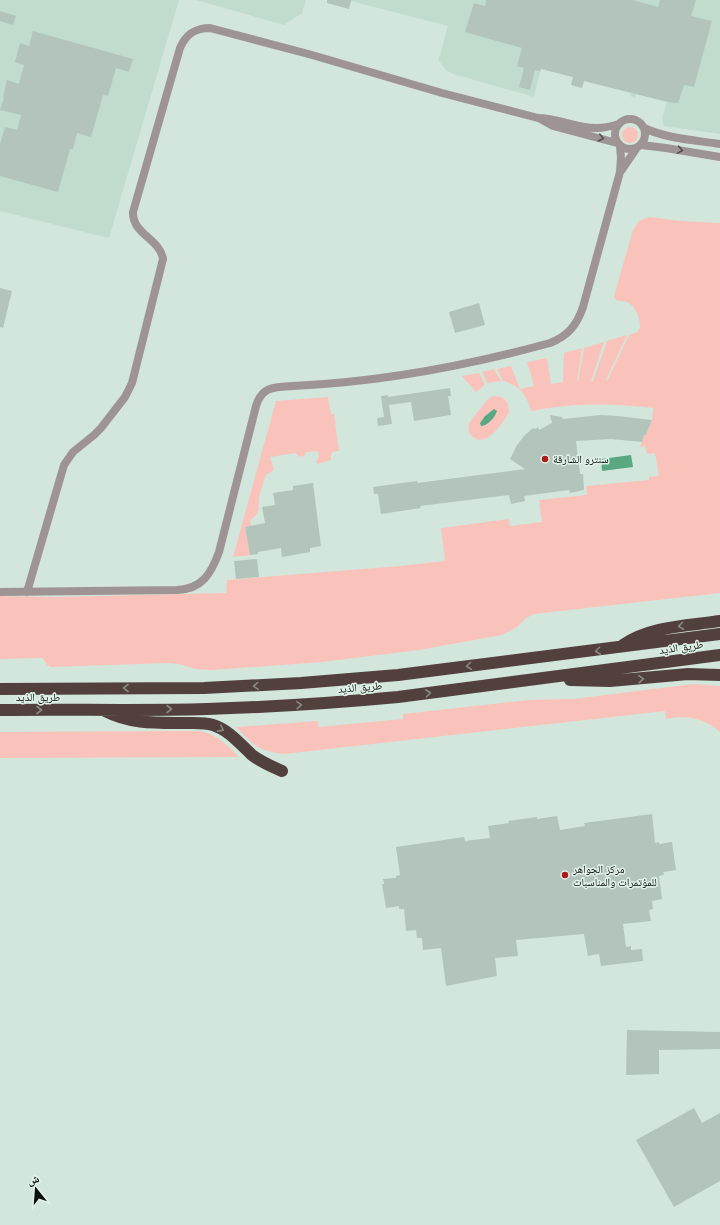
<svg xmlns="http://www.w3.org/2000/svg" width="720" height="1225" font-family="'Varela Round','Noto Naskh Arabic',sans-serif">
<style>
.built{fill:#c1dccd}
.green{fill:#f9c3bb;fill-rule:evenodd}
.water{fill:#59a882}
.building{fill:#b3c5bb}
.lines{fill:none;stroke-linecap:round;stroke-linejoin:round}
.minor{stroke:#9e9493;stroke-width:8}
.motorway{stroke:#52403e;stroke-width:12}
.oneway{stroke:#545250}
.oneway2{stroke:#8b8882}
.poi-dot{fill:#ac1a1b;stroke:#e1f3e9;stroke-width:1.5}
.labels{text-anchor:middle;stroke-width:3;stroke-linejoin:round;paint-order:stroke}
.poi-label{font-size:11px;fill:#0b110d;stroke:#e1f3e9;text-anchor:start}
.street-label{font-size:11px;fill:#0b110d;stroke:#e1f3e9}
</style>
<rect width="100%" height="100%" fill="#d3e6db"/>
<!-- built -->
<path class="built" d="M0,0H179L109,238L0,211Z
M196,0H306L302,13L284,25Z
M337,0H720V134L664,126L662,118L667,102L636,94L635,98L630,96L631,93L584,81L582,88L571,85L573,77L541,69L534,97L453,74L446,70L439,61V58L448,26L351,1L349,9L335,5Z"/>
<!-- green -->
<path class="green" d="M622 135a8 8 0 1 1 16 0a8 8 0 1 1-16 0Z
M649,217L682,221L720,223V593L534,614L526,618L517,627L502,635L419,650L370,656L322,662L211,670L196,669L179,664L167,663L51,667L47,665L44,660L42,658L0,659V596L57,597L226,593L227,580L400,566L445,561L441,528L509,519L510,526L542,522L539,500L587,495L586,486L649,480V477L659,476L655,453L647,454L645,446L640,447L642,442L644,435H646L652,420L653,408C611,403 573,403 531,411C527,395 519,385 503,381L497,369L511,366L520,389L534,386L527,362L547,358L551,384L563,382L564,353L582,348L577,381H578L584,348L604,342L591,381H593L607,341L627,335L606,380L607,381L629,335L637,332L640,328C641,320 635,305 627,302C621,299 616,304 614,296L633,230L639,221Z
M494,369L501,381L487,383L482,372Z
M479,373L485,385L476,392L462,376Z
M493,396C505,395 511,404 508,414C502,424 486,448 473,437C468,434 468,429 469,423L487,400ZM494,409L492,420L486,425L481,422L485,416Z
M328,397L331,414H334L339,451L332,452L331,456V460L318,464L316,462L319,456L318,451L307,452L304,456C300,457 298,456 296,453L270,457L274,470L267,474L265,477L259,497L258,513L250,521L251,526L245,527L250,555L233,557L276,401Z
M693,684L720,686V732C704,718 686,715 666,719L665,711L284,754C258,751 253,745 236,727L318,721V727L403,719V714L529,700L574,699Z
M197,731C216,733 226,744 239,757L0,758V732Z"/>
<!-- water -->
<path class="water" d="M494,409L497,411C495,417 488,426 481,426L480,423L485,416Z
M631,455L633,467L602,471L601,459Z"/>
<!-- building -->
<path class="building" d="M327,0H351L349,9L327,3Z
M486,0H633L658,7L660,0H696L691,16L712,21L694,87L684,85L678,103L668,102L584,81L582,88L571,85L573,77L541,69L540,71L535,70L530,90L519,87L524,68L517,66L522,48L465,32L474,3L485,6Z
M0,11L16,16L13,25L0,21Z
M33,31L133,59L129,72L116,68L108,96L103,95L91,137L77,133L73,149H70L58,192L0,176V144L5,127L17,130L21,115L0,110L4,97H3L7,80L19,84L24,65L15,62L20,43L29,46Z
M0,288L12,291L3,328L0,327Z
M479,303L485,325L455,333L449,312Z
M450,388L451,396H448L451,415L414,421L411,402L389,405L392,424L378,426L377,418L384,417L381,396L388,395V397Z
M550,415L562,417L563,419L600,415L618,416L652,420L646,435H644L642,442L611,439L576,441L580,474H583L584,490L570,493L569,490L524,496L525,501L511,504L509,495L420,506L421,508L381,514L378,494H374L373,487L417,481L418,483L440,480L525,469L510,459L517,445L524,436L533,428L535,429L538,427L539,430L552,423Z
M313,483L321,546L310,548V552L282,557L281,548L258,552V554L250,555L245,527L265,523L262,507L275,505L273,493L293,490V486Z
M257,559L259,577L236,579L234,561Z
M652,814L655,843L659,842V844L672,842L676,870L663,872L664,875L659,876L662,899L652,901L653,909L649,910L651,921L623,924L626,947L631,946V950L642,949L643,961L601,966L599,954L588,956L584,934L516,940L518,956L495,958L497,976L446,986L441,948L423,950L422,938H417L416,930L406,931L404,909H399V906L386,908L382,884H384L383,879L396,878V876L400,875L396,847L464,837L465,841L490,838L488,826L509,823L508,821L537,817V819L557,816L560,830L585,826L584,823Z
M627,1030L720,1032V1049L659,1050V1074L626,1075Z
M694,1108L702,1123L720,1113V1181L674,1207L636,1140Z"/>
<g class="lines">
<!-- minor -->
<path class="minor" d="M539,118L553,126L617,143
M615 134a15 15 0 1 1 30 0a15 15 0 1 1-30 0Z
M644,128C668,139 694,140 720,144
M641,145L666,148L720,157
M621,171L636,149
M0,592L177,590C202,589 211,574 219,552L256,406C262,386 275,387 293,386C380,382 466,366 550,343C568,336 577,325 583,307L620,172L621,158L620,146
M27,592L64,465L73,452L94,435L101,428L125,397L132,383L163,259C160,239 132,234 133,212L180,48C186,34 195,28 210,28L312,55L442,93L538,118C558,118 577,129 598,128C605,128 612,126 619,124"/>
<!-- motorway -->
<path class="motorway" d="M623,645C651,626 687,626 720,621
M570,680L610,681L688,674L720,675
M0,689L204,688L301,683L398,675L720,634
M0,710C69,709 138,711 207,709C271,707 334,703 398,697L720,655
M105,711C130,724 155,723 183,723C193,723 204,722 213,725C229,730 240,744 252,755C261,762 271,766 282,771"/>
</g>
<!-- one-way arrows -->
<defs><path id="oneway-chevron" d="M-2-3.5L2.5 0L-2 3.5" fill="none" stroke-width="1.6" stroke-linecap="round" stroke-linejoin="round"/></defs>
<g class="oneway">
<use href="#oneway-chevron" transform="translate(601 138) rotate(13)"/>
<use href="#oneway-chevron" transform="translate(680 150) rotate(10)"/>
</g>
<g class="oneway2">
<use href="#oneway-chevron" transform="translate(681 626) rotate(172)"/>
<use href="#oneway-chevron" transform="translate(598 651) rotate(173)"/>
<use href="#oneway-chevron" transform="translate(469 666) rotate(173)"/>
<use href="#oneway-chevron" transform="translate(641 679) rotate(-4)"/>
<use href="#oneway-chevron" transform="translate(256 686) rotate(177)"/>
<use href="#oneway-chevron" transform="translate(126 688) rotate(180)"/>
<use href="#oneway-chevron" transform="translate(428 693) rotate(-7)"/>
<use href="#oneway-chevron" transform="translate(299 705) rotate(-3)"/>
<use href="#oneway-chevron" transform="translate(169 709)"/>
<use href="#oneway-chevron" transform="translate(39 710)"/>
<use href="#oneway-chevron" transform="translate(221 729) rotate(29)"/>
</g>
<!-- markers -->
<g class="poi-dot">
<circle cx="545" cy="459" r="4"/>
<circle cx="565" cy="875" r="4"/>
</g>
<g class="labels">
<!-- poi labels -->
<g class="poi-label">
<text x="553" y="463">سنترو الشارقة</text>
<text x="573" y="873">مركز الجواهر<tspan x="573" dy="13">للمؤتمرات والمناسبات</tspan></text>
</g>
<!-- street labels -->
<g class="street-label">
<text transform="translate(681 647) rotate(-8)" y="4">طريق الذيد</text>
<text transform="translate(360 687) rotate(-5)" y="4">طريق الذيد</text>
<text x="38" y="701">طريق الذيد</text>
</g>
</g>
<!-- north arrow -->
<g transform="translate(36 1189) rotate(343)" stroke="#e1f3e9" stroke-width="3" paint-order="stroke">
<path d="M0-3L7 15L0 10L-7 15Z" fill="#0b110d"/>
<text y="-6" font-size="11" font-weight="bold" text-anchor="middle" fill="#0b110d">ش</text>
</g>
</svg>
